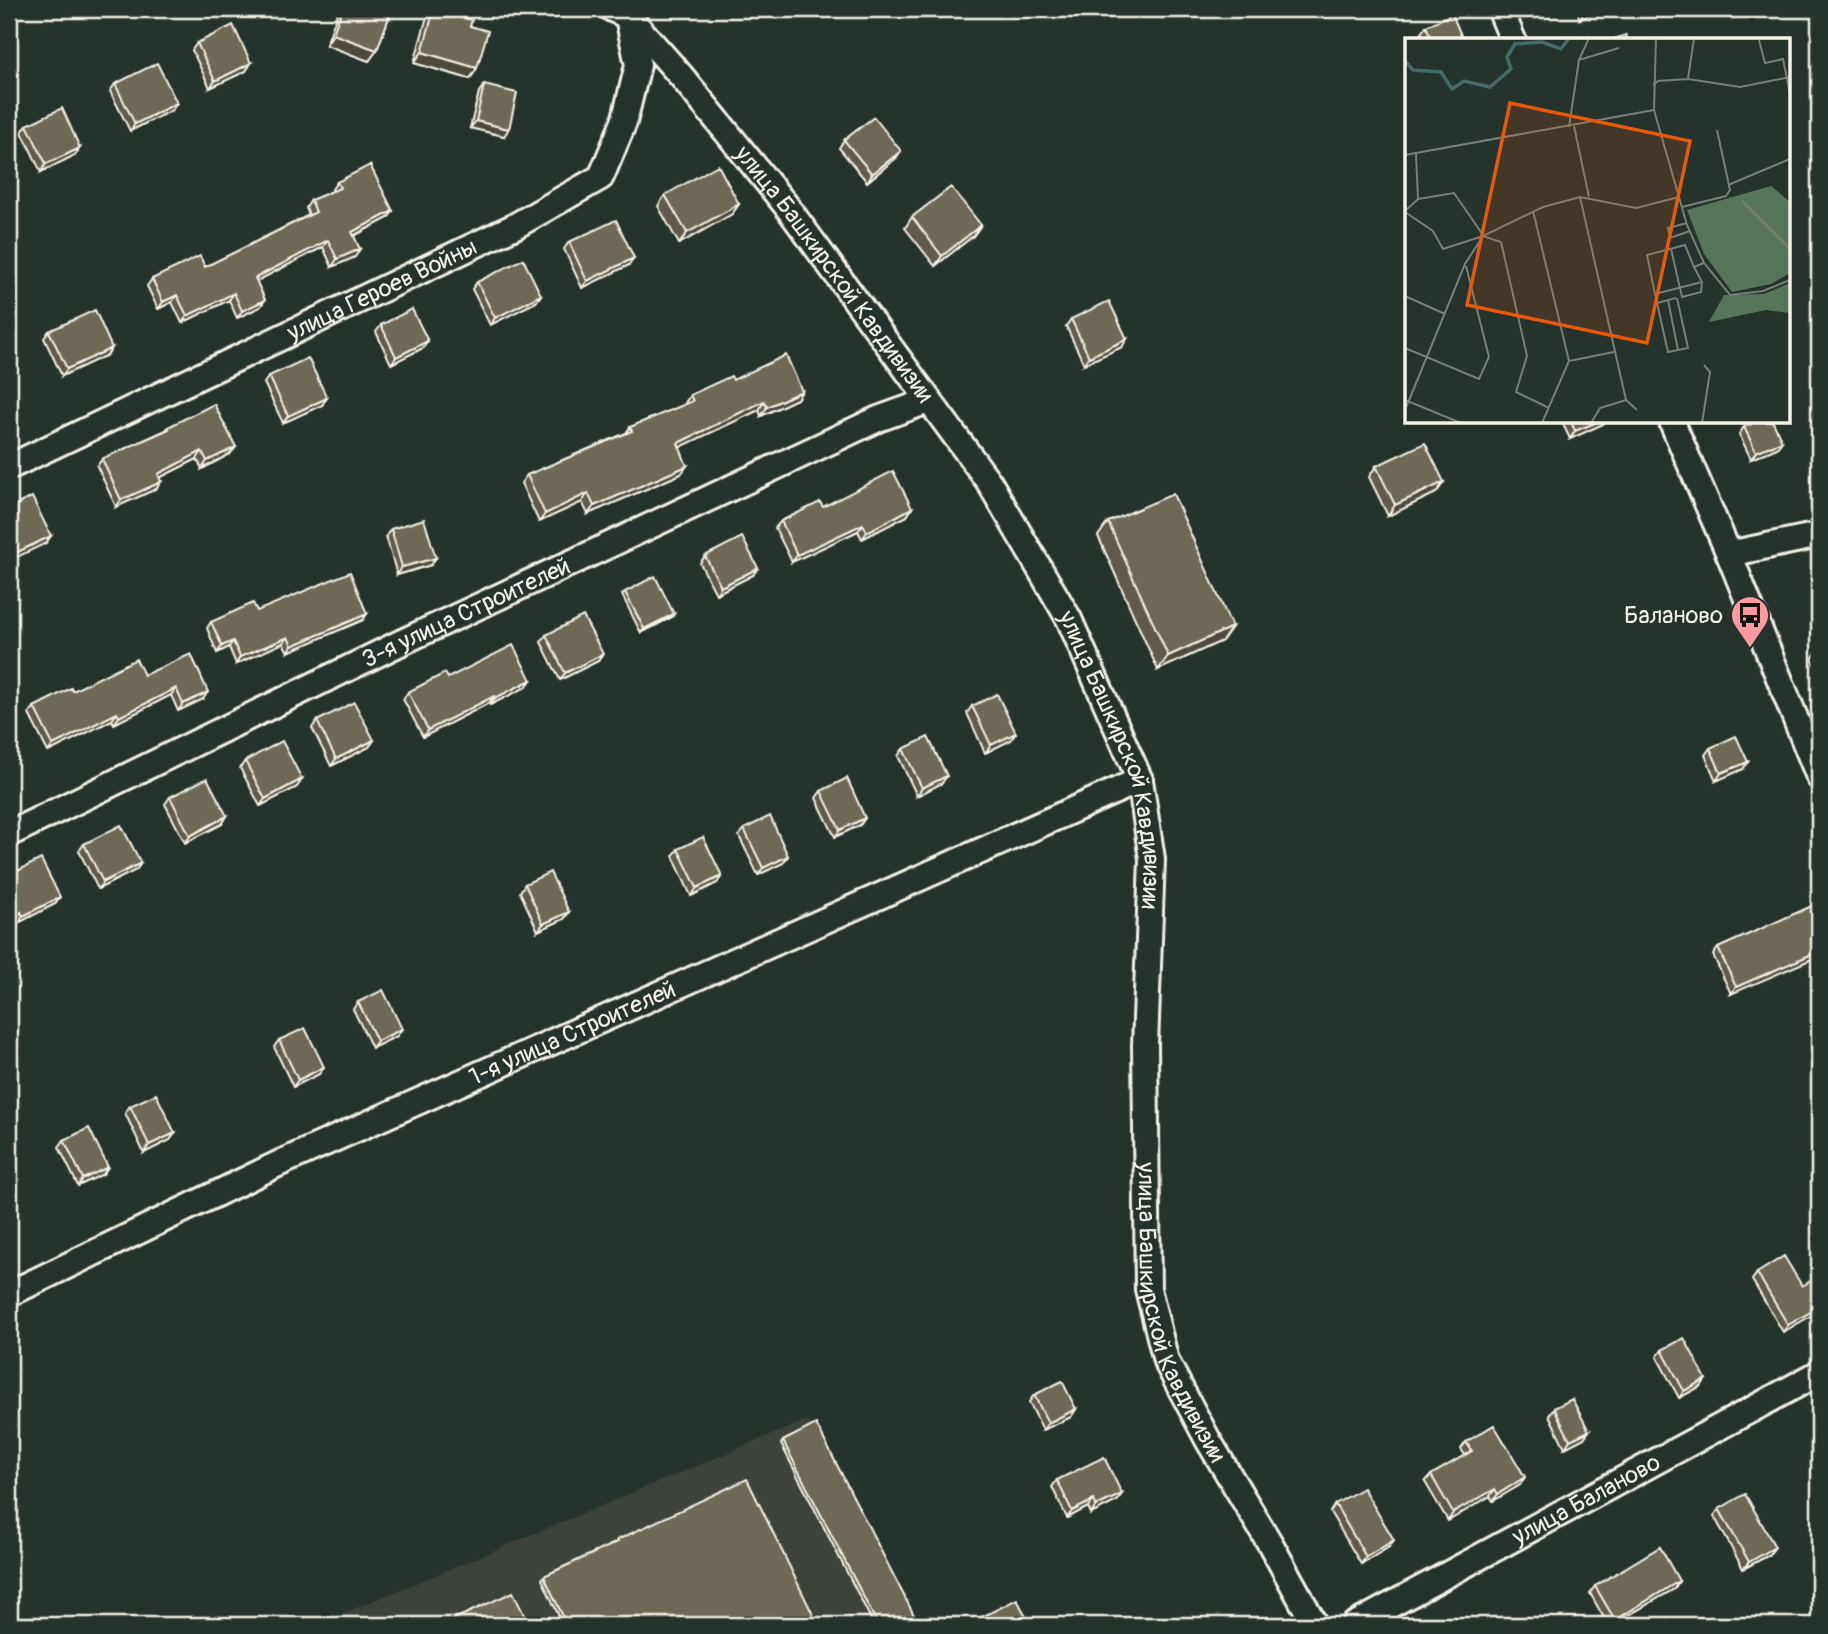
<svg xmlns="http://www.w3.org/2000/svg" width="1828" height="1634" font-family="Pangolin,sans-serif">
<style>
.built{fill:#3c433a}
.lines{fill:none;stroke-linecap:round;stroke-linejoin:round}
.minor-casing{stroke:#f4f1e8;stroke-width:30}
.minor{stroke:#26332d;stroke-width:24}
.wall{fill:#5f5a4b;stroke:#f4f1e8;stroke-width:2}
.shaded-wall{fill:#4d4a3d;stroke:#f4f1e8;stroke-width:2}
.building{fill:#6e6957;stroke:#f4f1e8;stroke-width:2}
.labels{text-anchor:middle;stroke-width:5;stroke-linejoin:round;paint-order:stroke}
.street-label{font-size:24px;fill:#f4f1e8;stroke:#26332d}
.poi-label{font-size:24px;fill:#f4f1e8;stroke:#26332d;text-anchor:end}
.inset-river{fill:none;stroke:#456a69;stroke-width:3.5}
.inset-road{fill:none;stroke:#787f78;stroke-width:2}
.view{fill:#e8590c;fill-opacity:0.15;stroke:#e8590c;stroke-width:3.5}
.inset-edge{fill:none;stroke:#f4f1e8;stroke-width:3.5}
</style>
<rect width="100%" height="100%" fill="#26332d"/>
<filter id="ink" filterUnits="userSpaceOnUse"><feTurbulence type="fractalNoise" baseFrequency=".0143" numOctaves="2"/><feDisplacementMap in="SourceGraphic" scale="14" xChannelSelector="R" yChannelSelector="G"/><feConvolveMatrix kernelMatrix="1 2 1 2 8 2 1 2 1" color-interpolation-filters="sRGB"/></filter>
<g filter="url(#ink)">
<!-- built -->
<path class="built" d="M807,1420L813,1428L915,1625H315Z"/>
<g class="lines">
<defs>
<g id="minor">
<path id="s1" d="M612,9L628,16L682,77L785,204L989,482L1069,619L1140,780L1152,859L1145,1046L1148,1289L1166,1361L1208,1440L1271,1545L1315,1625"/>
<path d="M1500,9L1513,40"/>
<path d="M1672,422L1729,554L1819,777"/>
<path id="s2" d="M9,467L515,226L601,177L624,122L638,65L628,17"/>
<path d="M1729,554L1819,535"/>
<path id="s3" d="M9,834L398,644L878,419L928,401"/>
<path id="s4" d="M9,1294L280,1163L1140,780"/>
<path id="s5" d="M1354,1625L1819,1373"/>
</g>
</defs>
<!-- minor casing -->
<use href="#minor" class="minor-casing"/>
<!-- minor -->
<use href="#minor" class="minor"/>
</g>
<!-- wall -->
<path class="wall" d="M339,9H392L377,50L369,61L326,45Z
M1576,9H1603L1580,19Z
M434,10L470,26L477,68L470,79L414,63L426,20Z
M1426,26L1463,40H1424L1421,33Z
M197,43L251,63L246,71L210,88L192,50Z
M115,84L172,110L130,131L110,91Z
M484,85L504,136L470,128L479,92Z
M27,125L75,155L41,172L22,132Z
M844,140L896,158L867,182L839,148Z
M337,182L393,211L388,218L354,236L355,257L332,267L323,247L256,281L265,300L260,307L237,318L229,300L182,323L172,302L158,309L147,286L152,279L205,267L309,215L306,208L311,200L333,191L332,189Z
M665,195L739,204L732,214L679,244L658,206Z
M912,217L981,225L973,236L935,266L905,228Z
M569,242L634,258L629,265L582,288L564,249Z
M477,282L541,295L536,302L490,325L472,289Z
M1071,319L1122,347L1084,364L1066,326Z
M381,325L423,348L391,364L376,332Z
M49,331L107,355L62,376L44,338Z
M269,376L322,405L283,423L264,383Z
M733,380L802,391L797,399L761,416L759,410L679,447L681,474L588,514L582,502L539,522L521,483L527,475L626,433L630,427L685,405V403L690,395Z
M1562,422H1605L1603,424L1570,439Z
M168,427L236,447L230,454L202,469L197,459L159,478L161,482L156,489L116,507L97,466L102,459L166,430Z
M1744,427L1782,441L1777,448L1751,459L1739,434Z
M1376,466L1444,482L1436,493L1388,516L1369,477Z
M823,507L912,508L907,516L862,539L858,531L792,562L775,528L781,521Z
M1108,522L1232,627L1222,641L1158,670L1098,536Z
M391,529L431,565L397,575L386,536Z
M705,556L753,575L716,594L700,563Z
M625,592L672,617L641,633L622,595Z
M257,611L363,620L288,652L283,643L236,664L229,647L217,653L207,628L211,622Z
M546,635L598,661L560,680L541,642Z
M1817,651H1819V674L1812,659Z
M144,675L203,699L178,711L171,695L114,724L112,720L48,752L29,714L34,707L73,691Z
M448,678L531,680L526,687L490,705L489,703L423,737L403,699L408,692Z
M972,706L1011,740L985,753L967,713Z
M317,721L374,740L369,747L331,766L312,728Z
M1710,748L1743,769L1716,781L1705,755Z
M903,749L942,783L917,796L898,756Z
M245,761L302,779L297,787L260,806L240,768Z
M821,791L865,818L860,825L835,837L816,798Z
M170,797L227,816L222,824L185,843L165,804Z
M744,829L788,856L783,863L758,875L739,836Z
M84,844L141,863L136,870L98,889L79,851Z
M678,849L717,883L691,896L673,856Z
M9,875L55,904L18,923L16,919Z
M525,884L569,912L564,919L538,931L520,892Z
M1812,906L1731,994L1713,955L1718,948Z
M358,1002L397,1036L372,1048L353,1009Z
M279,1040L319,1074L293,1087L274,1047Z
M130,1106L175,1133L170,1140L144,1153L125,1113Z
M64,1140L108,1167L103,1174L78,1186L59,1147Z
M1757,1273L1802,1286L1819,1311L1783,1332L1752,1280Z
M1662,1350L1706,1379L1701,1386L1679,1398L1657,1357Z
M1034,1395L1076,1409L1071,1417L1043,1430L1029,1402Z
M1554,1408L1584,1438L1565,1448L1549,1415Z
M783,1441L919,1625H874L781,1444Z
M1466,1442L1520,1485L1493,1501L1490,1496L1448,1521L1425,1482L1431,1475L1465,1455L1461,1449Z
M1057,1480L1117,1501L1091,1514L1088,1507L1067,1518L1052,1487Z
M1335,1504L1389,1547L1361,1564L1330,1512Z
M1719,1509L1769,1555L1743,1569L1714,1516Z
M617,1540L818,1625H563L542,1579L544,1576L615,1543Z
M1679,1581L1674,1589L1612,1625H1608L1590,1593L1595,1586Z
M982,1617L1030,1625H976Z"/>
<!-- shaded-wall -->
<path class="shaded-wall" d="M1592,9H1603L1580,19L1585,11Z
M333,34L377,50L369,61L326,45Z
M422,52L477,68L470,79L414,63Z
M251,63L246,71L210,88L215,81Z
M177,103L172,110L130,131L135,124Z
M476,121L509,129L504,136L470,128Z
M80,148L75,155L41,172L46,164Z
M901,151L896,158L867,182L872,174Z
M739,204L732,214L679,244L687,233Z
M393,211L388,218L347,239L352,232Z
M981,225L973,236L935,266L942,256Z
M328,240L323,247L249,285L255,278Z
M360,249L355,257L332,267L337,259Z
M634,258L629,265L582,288L587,281Z
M234,293L229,300L182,323L187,316Z
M177,295L172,302L158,309L163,302Z
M541,295L536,302L490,325L495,318Z
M265,300L260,307L237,318L242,311Z
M1127,339L1122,347L1084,364L1089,357Z
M428,341L423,348L391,364L396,357Z
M112,348L107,355L62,376L67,369Z
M802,391L797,399L761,416L767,407Z
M327,398L322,405L283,423L288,416Z
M764,401L759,410L672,451L678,443Z
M1597,422H1605L1603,424L1570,439L1575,431Z
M1782,441L1777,448L1751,459L1756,452Z
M236,447L230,454L202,469L207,461Z
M202,451L197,459L153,481L158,474Z
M687,466L681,474L588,514L594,506Z
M161,482L156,489L116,507L121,500Z
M1444,482L1436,493L1388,516L1395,505Z
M588,493L582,502L539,522L545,514Z
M912,508L907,516L862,539L867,532Z
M863,524L858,531L792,562L797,555Z
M51,536L46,543L9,561V556Z
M436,558L431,565L397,575L402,567Z
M758,568L753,575L716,594L721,587Z
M367,614L363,620L288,652L292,646Z
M674,614L672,617L641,633L644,629Z
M1232,627L1222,641L1158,670L1168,656Z
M288,637L283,643L236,664L240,657Z
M233,641L229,647L217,653L222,646Z
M603,654L598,661L560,680L565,673Z
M531,680L526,687L490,705L495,698Z
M176,688L171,695L114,724L119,717Z
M208,692L203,699L178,711L183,704Z
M494,696L489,703L423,737L428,730Z
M117,713L112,720L48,752L53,745Z
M1016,733L1011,740L985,753L991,745Z
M374,740L369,747L331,766L336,759Z
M1748,762L1743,769L1716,781L1721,773Z
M947,776L942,783L917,796L922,788Z
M302,779L297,787L260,806L265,799Z
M227,816L222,824L185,843L190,836Z
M865,818L860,825L835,837L840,830Z
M788,856L783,863L758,875L763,868Z
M141,863L136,870L98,889L103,882Z
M722,876L717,883L691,896L697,888Z
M60,897L55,904L18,923L23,916Z
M21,912L16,919L9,923V919Z
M569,912L564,919L538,931L543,924Z
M1819,951V956L1731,994L1736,987Z
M402,1029L397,1036L372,1048L377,1041Z
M324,1067L319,1074L293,1087L298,1080Z
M175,1133L170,1140L144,1153L149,1145Z
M108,1167L103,1174L78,1186L83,1179Z
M18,1181L13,1188L9,1190V1185Z
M1819,1307V1311L1783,1332L1788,1325Z
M1706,1379L1701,1386L1679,1398L1684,1391Z
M1076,1409L1071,1417L1043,1430L1048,1423Z
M1589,1431L1584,1438L1565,1448L1570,1440Z
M1525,1477L1520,1485L1493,1501L1498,1494Z
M1495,1489L1490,1496L1448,1521L1453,1513Z
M1122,1494L1117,1501L1091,1514L1096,1506Z
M1094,1500L1088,1507L1067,1518L1072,1511Z
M1394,1540L1389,1547L1361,1564L1366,1557Z
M1775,1547L1769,1555L1743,1569L1749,1562Z
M1679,1581L1674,1589L1611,1625L1615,1620Z"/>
<!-- building -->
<path class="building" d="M342,9H392L377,50L333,34Z
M434,10L472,20L470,26L488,31L477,68L422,52Z
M1452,14L1463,40H1432L1426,26Z
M233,25L251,63L215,81L197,43Z
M1626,35L1628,40H1611Z
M157,63L177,103L135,124L115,84Z
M484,85L517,93L509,129L476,121Z
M62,108L80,148L46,164L27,125Z
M874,117L901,151L872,174L844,140Z
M370,165L393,211L352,232L360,249L337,259L328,240L255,278L265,300L242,311L234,293L187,316L177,295L163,302L152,279L200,256L205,267L316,212L311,200L340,188L337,182Z
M718,165L739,204L687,233L665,195Z
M951,187L981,225L942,256L912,217Z
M616,220L634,258L587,281L569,242Z
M523,259L541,295L495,318L477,282Z
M1109,301L1127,339L1089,357L1071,319Z
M412,309L428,341L396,357L381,325Z
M95,310L112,348L67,369L49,331Z
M786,355L802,391L767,407L764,401L678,443L687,466L594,506L588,493L545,514L527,475L632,431L630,427L693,401L690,395L731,376L733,380Z
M308,358L327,398L288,416L269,376Z
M214,404L236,447L207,461L202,451L158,474L161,482L121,500L102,459L169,429L168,427Z
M1571,422H1597L1575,431Z
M1755,422H1773L1782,441L1756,452L1744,427Z
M1425,443L1444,482L1395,505L1376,466Z
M893,471L912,508L867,532L863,524L797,555L781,521L820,502L823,507Z
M1173,494L1232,627L1168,656L1108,522Z
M32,497L51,536L9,556V508Z
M424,519L436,558L402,567L391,529Z
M742,537L758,568L721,587L705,556Z
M350,572L367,614L292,646L288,637L240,657L233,641L222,646L211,622L253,603L257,611Z
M655,576L674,614L644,629L625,592Z
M583,616L603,654L565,673L546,635Z
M513,645L531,680L495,698L494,696L428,730L408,692L445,673L448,678Z
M191,654L208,692L183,704L176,688L119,717L117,713L53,745L34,707L71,688L73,691L136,659L144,675Z
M997,694L1016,733L991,745L972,706Z
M354,702L374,740L336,759L317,721Z
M1736,736L1748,762L1721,773L1710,748Z
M928,737L947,776L922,788L903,749Z
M282,741L302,779L265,799L245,761Z
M207,778L227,816L190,836L170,797Z
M847,778L865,818L840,830L821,791Z
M770,816L788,856L763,868L744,829Z
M121,825L141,863L103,882L84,844Z
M703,837L722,876L697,888L678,849Z
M41,859L60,897L23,916L21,912L9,919V875Z
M550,872L569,912L543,924L525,884Z
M1812,906L1819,922V951L1736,987L1718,948Z
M383,990L402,1029L377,1041L358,1002Z
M305,1028L324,1067L298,1080L279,1040Z
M156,1094L175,1133L149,1145L130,1106Z
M89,1128L108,1167L83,1179L64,1140Z
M9,1162L18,1181L9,1185Z
M1784,1256L1802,1286L1819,1276V1307L1788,1325L1757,1273Z
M1684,1338L1706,1379L1684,1391L1662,1350Z
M1062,1381L1076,1409L1048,1423L1034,1395Z
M1572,1399L1589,1431L1570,1440L1554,1408Z
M816,1424L919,1625H878L783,1441Z
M1494,1425L1525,1477L1498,1494L1495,1489L1453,1513L1431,1475L1472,1451L1466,1442Z
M1104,1457L1122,1494L1096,1506L1094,1500L1072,1511L1057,1480Z
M747,1479L818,1625H567L544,1576L618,1542L617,1540Z
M1363,1488L1394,1540L1366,1557L1335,1504Z
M1745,1494L1775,1547L1749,1562L1719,1509Z
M1660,1547L1679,1581L1615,1620L1595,1586Z
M513,1592L529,1625H441Z
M1017,1599L1030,1625H986L982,1617Z"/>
</g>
<!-- icons -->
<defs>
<symbol id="bus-pin" viewBox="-11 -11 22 30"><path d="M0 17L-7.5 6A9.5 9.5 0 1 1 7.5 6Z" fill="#ff9aa2" stroke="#26332d"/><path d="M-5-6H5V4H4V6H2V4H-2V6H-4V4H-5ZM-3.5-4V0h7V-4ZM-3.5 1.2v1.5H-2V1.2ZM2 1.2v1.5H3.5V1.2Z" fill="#111"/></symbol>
</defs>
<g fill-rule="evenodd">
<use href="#bus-pin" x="1728" y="593" width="44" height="60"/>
</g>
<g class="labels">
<!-- street labels -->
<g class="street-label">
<text dy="8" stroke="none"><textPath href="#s1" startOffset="348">улица Башкирской Кавдивизии</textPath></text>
<text dy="8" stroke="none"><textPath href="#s2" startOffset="413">улица Героев Войны</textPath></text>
<text dy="8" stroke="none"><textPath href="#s3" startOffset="508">3-я улица Строителей</textPath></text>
<text dy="8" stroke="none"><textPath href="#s1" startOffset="915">улица Башкирской Кавдивизии</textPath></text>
<text dy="8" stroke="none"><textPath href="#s4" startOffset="621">1-я улица Строителей</textPath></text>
<text dy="8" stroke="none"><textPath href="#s1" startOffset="1482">улица Башкирской Кавдивизии</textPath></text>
<text dy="8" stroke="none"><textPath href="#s5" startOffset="264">улица Баланово</textPath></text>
</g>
<!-- poi labels -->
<g class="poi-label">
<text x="1723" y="623">Баланово</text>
</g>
</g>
<!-- overview -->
<g transform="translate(1405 38)">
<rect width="385" height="385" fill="#26332d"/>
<path d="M366,148L385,164V235L366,246L327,254L299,216L282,172ZM385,245V275L361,272L304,284L319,257L359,256Z" fill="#58755c"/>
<path class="inset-river" d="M0,23L8,32L36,34L47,51L59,43L85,49L106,31L102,19L110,6L137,4L156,11L164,0"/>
<path class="inset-road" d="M184,0L174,22L214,10M251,0L249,72L282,187L299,225L325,257L358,253L385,242M354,2L360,25L378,21L385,56M283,41L289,0M248,47L253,43L283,41L335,49L385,39M169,88L184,159M164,89L174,22M0,117L249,72M323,147L385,121M175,159L221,362L232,372M13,161L49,155L78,197M337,163L385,211M277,169L321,158L325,152L312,92M0,173L13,161L11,116M128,173L164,323L137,385M0,174L28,193L38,211L78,198L96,204L122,318L111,354L144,370M282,185L263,190L265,200L285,193M266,211L277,259L296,254L297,244M289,229L297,244L250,256L242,217L280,207L289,229L299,225M250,256L252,265L271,260M0,258L40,276M263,262L273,312M252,265L263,314L283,310L272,260M0,310L74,341L84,319L61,228M164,323L209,314M0,362L56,385M0,372L60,226L78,198L138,169L175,159L231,170L274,159M186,385L195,370L221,362M297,385L305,334L299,327"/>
<path class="view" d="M105,65L285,103L242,305L62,267Z"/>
<rect width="385" height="385" class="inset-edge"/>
</g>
<!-- margin -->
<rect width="1828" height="1634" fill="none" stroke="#26332d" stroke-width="35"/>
<rect x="18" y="18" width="1793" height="1599" fill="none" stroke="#f4f1e8" stroke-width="2.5" filter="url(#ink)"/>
</svg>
